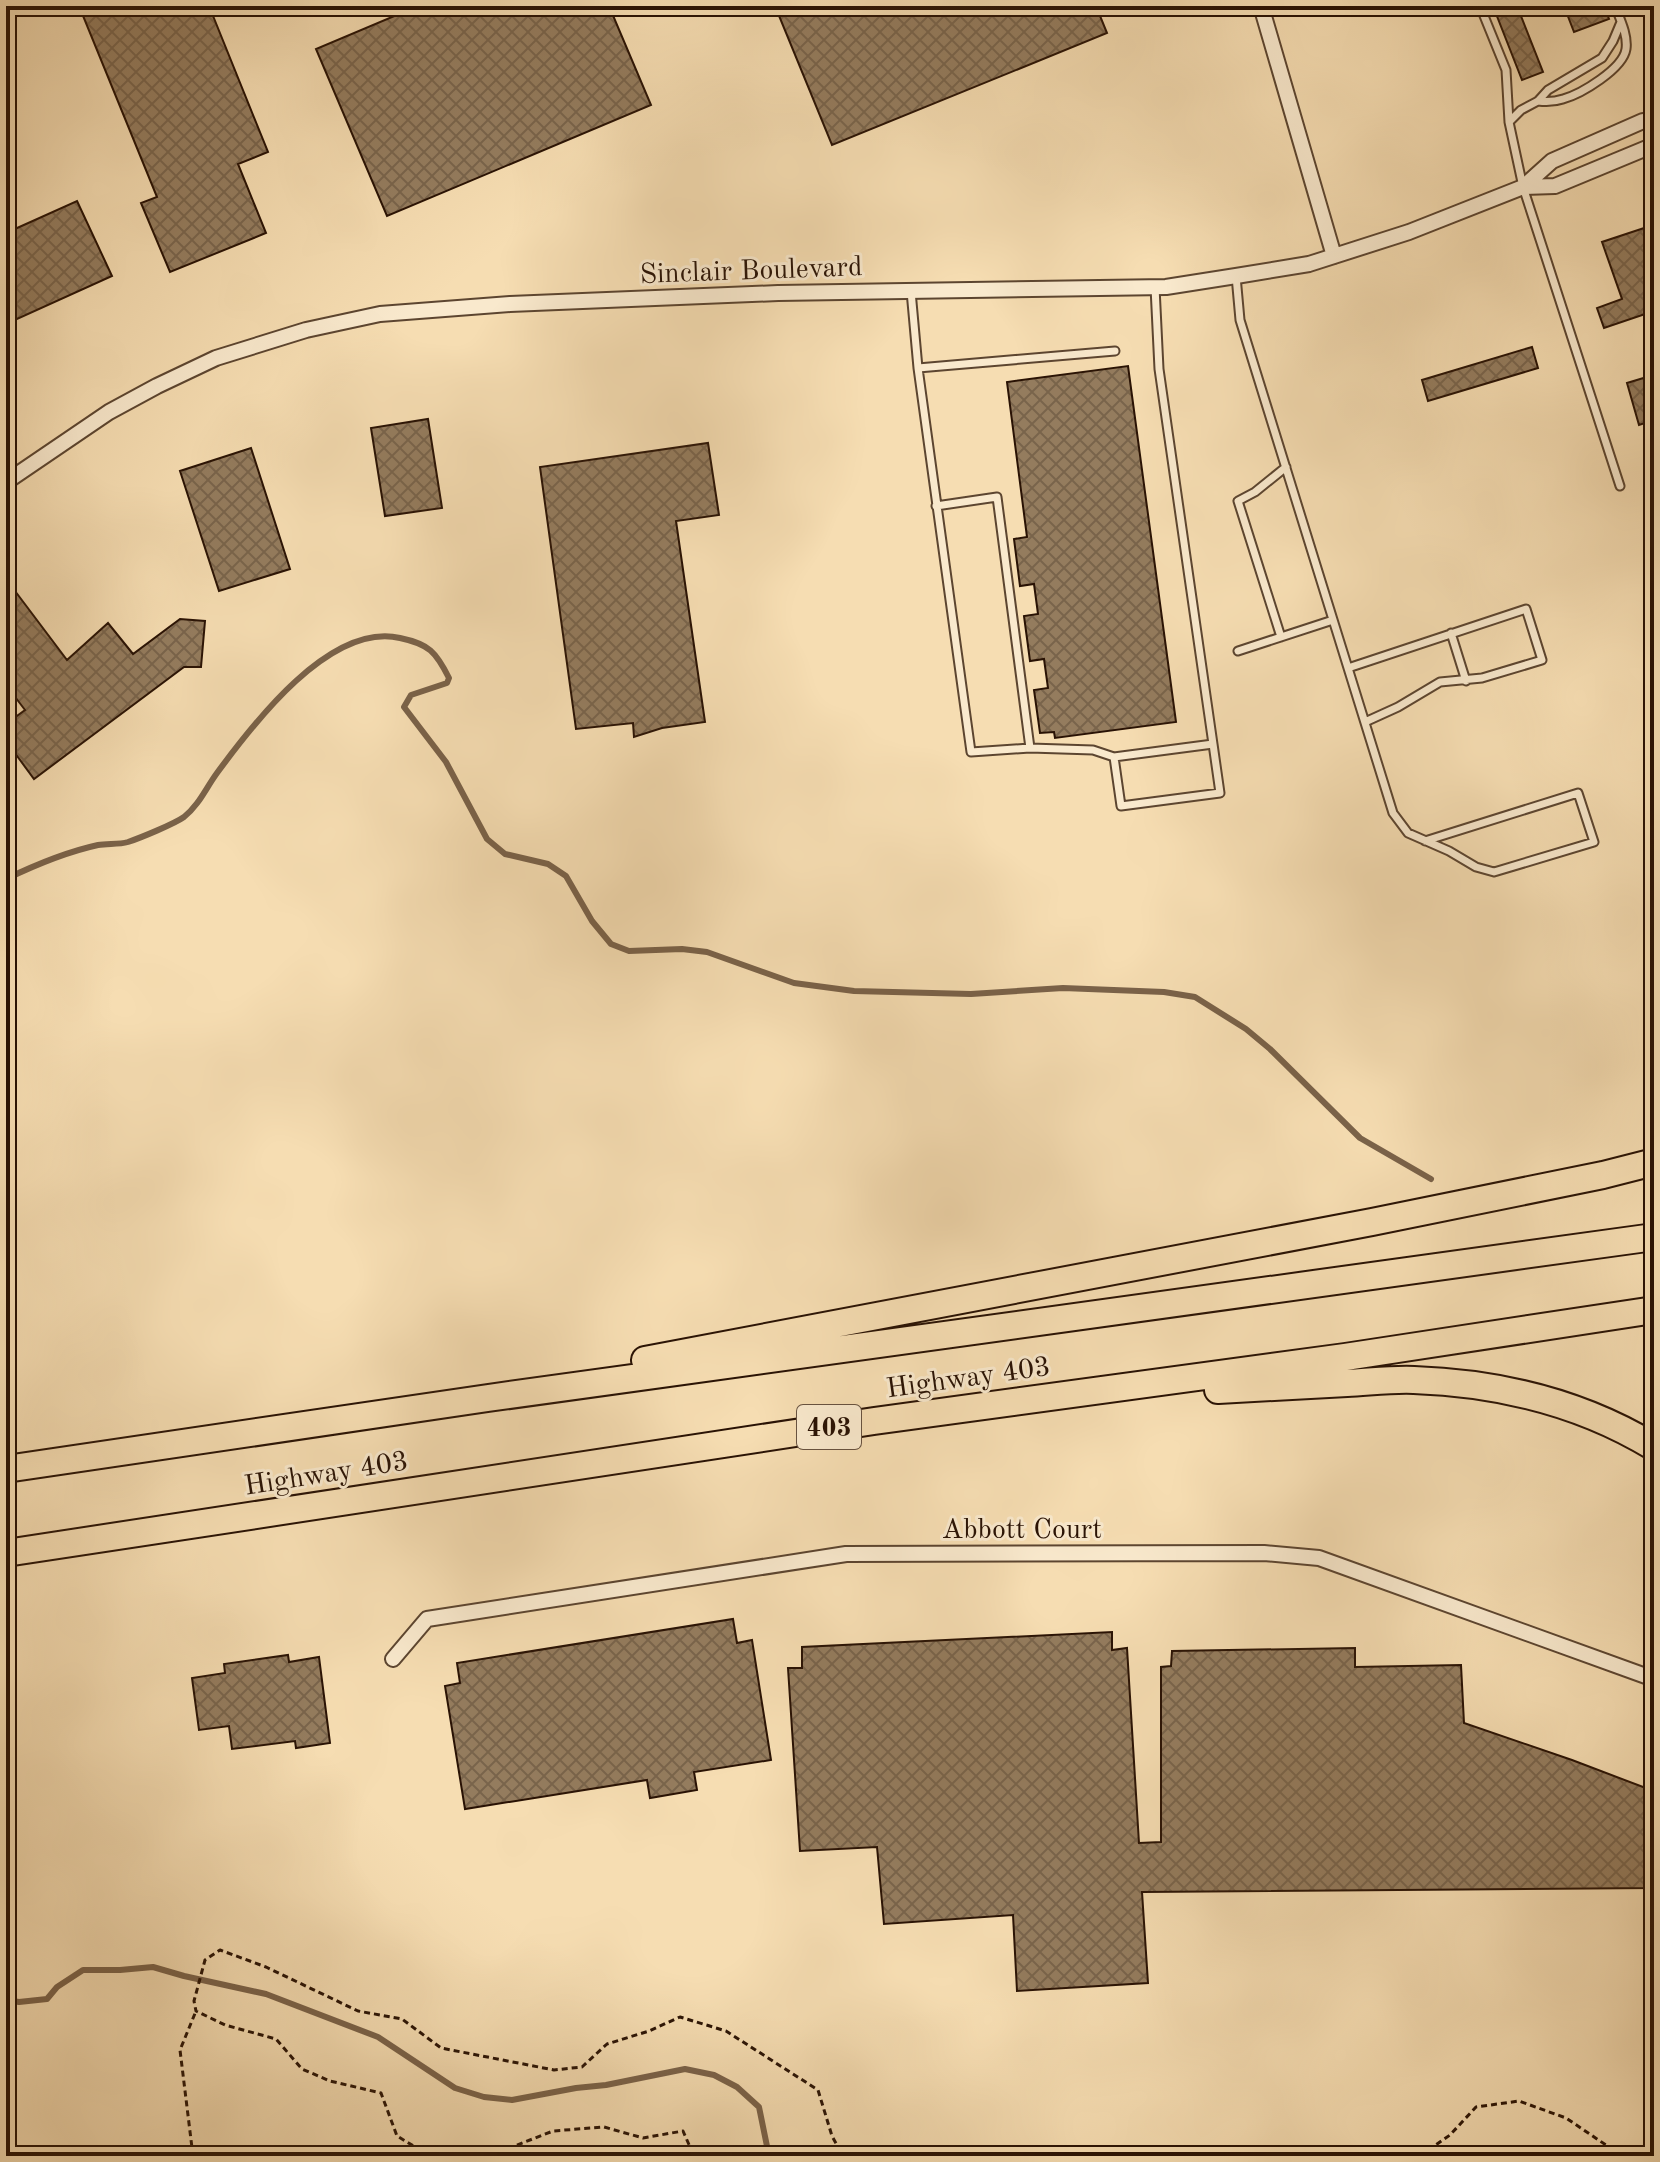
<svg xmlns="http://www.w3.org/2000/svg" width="1660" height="2162" font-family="'Old Standard TT',serif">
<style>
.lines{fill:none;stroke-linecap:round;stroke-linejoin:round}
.stream{stroke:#7a6249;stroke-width:6}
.building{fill:url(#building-cross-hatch);stroke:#291204;stroke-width:2}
.lane-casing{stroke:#5c4530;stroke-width:11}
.street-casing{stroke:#5c4530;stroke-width:18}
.highway-casing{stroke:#291204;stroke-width:30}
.path{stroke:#291204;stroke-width:3;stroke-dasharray:6 4;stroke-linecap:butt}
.lane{stroke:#f9e9cd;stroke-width:7}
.street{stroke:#f9e9cd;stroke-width:14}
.highway{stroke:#f6ddb2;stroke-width:26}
.labels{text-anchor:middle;stroke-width:6;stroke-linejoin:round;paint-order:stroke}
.shield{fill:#f9e9cd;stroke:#675240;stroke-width:2}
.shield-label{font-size:26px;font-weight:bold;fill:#291204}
.street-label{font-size:28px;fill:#291204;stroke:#f9e9cd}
</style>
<defs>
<pattern id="building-cross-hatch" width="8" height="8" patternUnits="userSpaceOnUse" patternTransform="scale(2)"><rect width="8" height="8" fill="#947c5e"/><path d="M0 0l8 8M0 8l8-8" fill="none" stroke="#79644b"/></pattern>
</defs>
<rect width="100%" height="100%" fill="#f6ddb2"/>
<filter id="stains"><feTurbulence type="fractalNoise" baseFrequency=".0025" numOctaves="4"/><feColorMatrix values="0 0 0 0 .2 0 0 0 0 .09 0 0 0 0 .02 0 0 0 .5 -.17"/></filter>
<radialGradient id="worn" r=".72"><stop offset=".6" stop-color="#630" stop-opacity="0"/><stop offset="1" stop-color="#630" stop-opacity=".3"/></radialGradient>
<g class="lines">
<!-- stream -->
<path class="stream" d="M6,879C35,865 66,852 98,845C107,843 118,845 128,842C140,838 174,824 184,817C199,805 206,788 217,773C253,724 330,622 400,638C429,644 436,652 449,678L447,683L411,695L404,707L446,762L487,839L505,854L548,864L566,876L592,921L611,944L629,951L682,949L707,952L794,983L854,991L971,994L1063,988L1164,992L1195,997L1246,1029L1270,1049L1360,1138L1431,1179
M6,2000L19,2002L47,1999L57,1987L83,1970H120L153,1967L184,1976L266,1994L378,2037L455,2088L484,2097L512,2100L576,2088L606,2085L685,2069L714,2075L737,2087L759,2107L769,2156"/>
</g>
<!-- building -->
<path class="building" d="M79,6H209L268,152L238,164L266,233L170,272L141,203L157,197Z
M418,6H609L651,105L387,216L316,49Z
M775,6H1096L1107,33L832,145Z
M1493,6H1517L1543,72L1522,80Z
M1564,6H1604L1609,19L1574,32Z
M77,201L112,276L6,324V233Z
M1647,227L1654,248V311L1604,328L1597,308L1622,299L1602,242Z
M1532,347L1538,368L1428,401L1422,380Z
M1128,366L1176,722L1055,738L1054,732L1040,733L1034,690L1048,688L1044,659L1030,661L1024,616L1038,614L1034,584L1020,586L1014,539L1027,537L1007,382Z
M1650,376L1654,391V420L1639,425L1627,383Z
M428,419L442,508L385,516L371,428Z
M708,443L719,515L676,521L705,722L662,728L634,737L633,723L576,729L540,467Z
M251,448L290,569L219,591L180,471Z
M6,579L67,660L108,623L133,654L180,619L205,621L201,667H184L34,779L6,741V724L25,710L6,685Z
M733,1619L737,1643L752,1640L771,1760L694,1772L697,1790L650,1798L647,1780L465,1809L445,1686L460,1683L457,1663Z
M1112,1632V1650L1127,1648L1139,1843L1161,1842V1667L1171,1666L1172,1651L1355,1648V1667L1461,1665L1464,1723L1572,1760L1643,1787H1654V1888L1142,1892L1148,1983L1017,1991L1013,1915L884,1924L877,1847L800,1851L788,1668H802V1647Z
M288,1655L289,1662L319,1657L330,1743L296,1748L295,1741L232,1749L229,1726L199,1730L192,1678L225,1673L224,1664Z"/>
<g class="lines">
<defs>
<path id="lane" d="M1480,6L1506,70L1509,122L1523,187L1620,486
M1538,101C1546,102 1554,102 1563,99C1581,94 1623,69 1626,49C1628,35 1620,19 1615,6
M1510,121L1521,110L1538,101L1548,90L1602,58L1613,41L1621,22
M1236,276L1240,320L1393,813L1408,833L1449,851L1476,867L1494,872L1594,842L1578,793L1425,841
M911,291L918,368L971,752L1030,748L1093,750L1114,757L1213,744L1159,369L1155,287
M918,368L1115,351
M936,506L997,497L1030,748
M1451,633L1466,681
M1281,637L1238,501L1255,492L1286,467
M1238,651L1333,620
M1348,668L1526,609L1542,660L1482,678L1440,682L1398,707L1365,722
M1114,757L1121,806L1220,793L1213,744"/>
<path id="street" d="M1261,6L1334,256
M1523,187L1555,186L1654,145
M6,482L109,412L157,386L216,358L306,330L380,314L510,304L778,293L1166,287L1236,276L1309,264L1409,232L1523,187L1552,161L1643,121H1654
M393,1659L427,1619L846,1554L1264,1553L1319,1558L1654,1679"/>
<path id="highway" d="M645,1360L1372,1222L1603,1175L1654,1162
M1218,1390C1261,1388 1304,1385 1347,1383C1369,1382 1392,1379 1414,1380C1498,1383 1582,1403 1654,1447
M6,1469L488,1398L1654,1237
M6,1553L874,1421L1345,1357L1654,1310"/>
</defs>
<!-- lane casing -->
<use href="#lane" class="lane-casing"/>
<!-- street casing -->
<use href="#street" class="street-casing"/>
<!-- highway casing -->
<use href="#highway" class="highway-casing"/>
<!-- path -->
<path class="path" d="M193,2156L180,2050L196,2011
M430,2156L397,2136L381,2093L330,2081L302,2069L276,2039L225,2025L196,2011L194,2001L205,1960L220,1950L266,1967L358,2011L402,2019L441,2048L554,2070L582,2067L607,2044L649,2031L680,2017L726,2031L818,2090L832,2136L843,2156
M489,2156L553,2131L604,2127L643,2138L683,2131L694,2156
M1420,2156L1450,2135L1476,2107L1519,2101L1566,2118L1606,2145L1618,2156"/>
<!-- lane -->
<use href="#lane" class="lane"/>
<!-- street -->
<use href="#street" class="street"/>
<!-- highway -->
<use href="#highway" class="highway"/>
</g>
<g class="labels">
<!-- shield labels -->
<rect class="shield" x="797" y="1405" width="64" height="44" rx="6"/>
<g class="shield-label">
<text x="829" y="1436">403</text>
</g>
<!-- street labels -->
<g class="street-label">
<text transform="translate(751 269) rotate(-2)" y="10">Sinclair Boulevard</text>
<text transform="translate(968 1376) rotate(-8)" y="10">Highway 403</text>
<text transform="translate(326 1472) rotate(-9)" y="10">Highway 403</text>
<text x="1022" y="1538">Abbott Court</text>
</g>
</g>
<!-- margin -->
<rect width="1660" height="2162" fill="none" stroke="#f6ddb2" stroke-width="32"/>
<rect x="8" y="8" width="1644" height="2146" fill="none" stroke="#291204" stroke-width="4"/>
<rect x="16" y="16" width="1628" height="2130" fill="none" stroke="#291204" stroke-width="2"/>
<rect width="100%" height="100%" filter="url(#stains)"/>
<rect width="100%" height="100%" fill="url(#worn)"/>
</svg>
